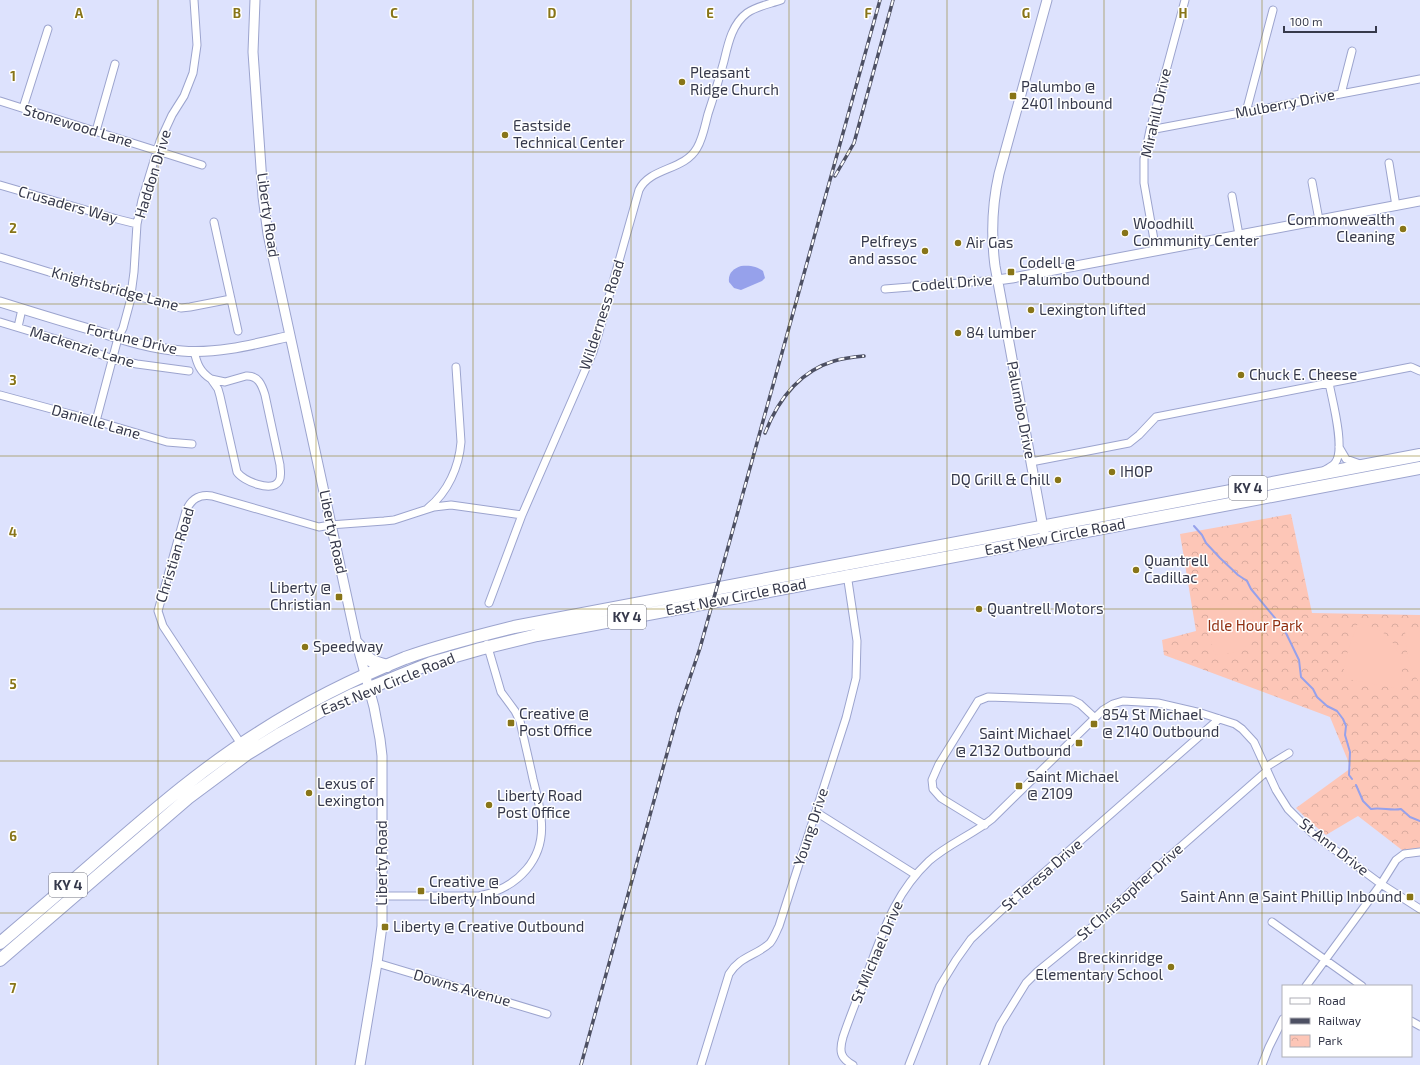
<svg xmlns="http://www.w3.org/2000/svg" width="1420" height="1065" font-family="'Exo 2',sans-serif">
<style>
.park{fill:url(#park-crowns)}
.pitch{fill:#fdc6b7}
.water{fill:#96a1eb}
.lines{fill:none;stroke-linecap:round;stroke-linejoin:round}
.stream{stroke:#96a1eb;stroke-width:2}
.street-casing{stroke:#9ca4ce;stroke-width:9}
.secondary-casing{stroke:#9ca4ce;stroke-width:11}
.highway-casing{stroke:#9ca4ce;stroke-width:14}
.street{stroke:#fff;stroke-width:7}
.secondary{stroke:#fff;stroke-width:9}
.highway{stroke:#fff;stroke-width:12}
.rail-casing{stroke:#4d5063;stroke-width:3.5}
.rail{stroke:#fff;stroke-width:2;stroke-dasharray:6;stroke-linecap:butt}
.grid{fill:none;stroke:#887518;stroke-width:1;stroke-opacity:0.55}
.poi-dot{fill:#887518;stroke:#fff;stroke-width:1.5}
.labels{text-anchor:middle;stroke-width:3;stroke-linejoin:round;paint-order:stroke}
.shield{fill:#fff;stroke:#727481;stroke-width:1}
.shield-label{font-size:14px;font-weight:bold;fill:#36394b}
.poi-label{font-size:15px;fill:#36394b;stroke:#fff;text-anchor:start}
.street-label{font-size:15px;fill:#36394b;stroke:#fff}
.park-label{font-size:15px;fill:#902f11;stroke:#fff}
.grid-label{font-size:13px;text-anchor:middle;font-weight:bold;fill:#887518;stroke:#fff;stroke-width:3;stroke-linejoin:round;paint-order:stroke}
</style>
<defs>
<pattern id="park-crowns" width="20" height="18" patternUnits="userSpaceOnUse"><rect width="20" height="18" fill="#fdc6b7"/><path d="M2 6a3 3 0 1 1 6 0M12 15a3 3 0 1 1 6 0" fill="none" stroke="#d9ab9f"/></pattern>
</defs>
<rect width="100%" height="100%" fill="#dde2fd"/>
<!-- park -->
<path class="park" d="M1291,514L1312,613L1420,615V848L1402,850L1358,816L1326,835L1309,821L1296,808L1351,768L1330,717L1164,655L1162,640L1196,631L1180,534Z"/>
<!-- pitch -->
<path class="pitch" d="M1250,603C1255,618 1255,629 1250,644C1238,653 1229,654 1214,655L1208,623V610L1212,605Z
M1358,623C1365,625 1373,626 1379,630C1399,642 1406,668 1400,689L1347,679L1343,673L1348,650Z
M1405,629H1420V684C1408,664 1406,653 1405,629Z"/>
<!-- water -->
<path class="water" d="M741,266C749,265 757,266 763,271L765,278L762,281L741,290L734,288L729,282C728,273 733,269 741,266Z"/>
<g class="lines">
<!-- stream -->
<path class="stream" d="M1194,526L1202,535L1206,543L1220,558L1238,575L1247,581L1251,589L1284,629L1299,660L1301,677L1313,689L1317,697L1327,706L1337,711L1343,719L1346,726L1345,735L1350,752L1349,775L1352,779
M1356,785L1363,801L1371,809C1381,807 1391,811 1401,809L1410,817L1420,821"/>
<defs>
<path id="street" d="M1341,94L1352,51
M0,101L202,165
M23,108L48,29
M1246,112L1273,10
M1150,130L1420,79
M96,131L115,64
M1389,163L1396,206
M1312,182L1319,220
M0,185L117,219L137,224
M1232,196L1239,235
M214,222L238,331
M1156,251L1144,183V159L1150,130L1185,0
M0,257L49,272L181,308L190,307L231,299
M885,289L997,280
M0,322L69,343L113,359L137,364L189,371
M18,327L22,309
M194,351C197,364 200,372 211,379
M246,376C258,375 262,385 265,395L280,465C280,470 282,476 279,481C272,493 243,481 237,472L220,396L218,389L211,379L225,382Z
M0,395L96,421L167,442L192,444
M96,421L118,338L123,328L130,302L134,272L137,224L142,200L160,141L172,115L184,96L193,73L197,45L194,0
M1339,447L1346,459L1360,464
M1031,462L1129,443L1139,435L1156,417L1411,367L1420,371
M1325,470C1328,468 1333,466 1335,463C1346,450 1332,399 1329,383
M428,508C448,492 459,467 461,442L456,367
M489,603L522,515L593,352L599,332L639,190C650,167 684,171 697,148C703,138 705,125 708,114C714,96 719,79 724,61C728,44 732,24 747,13C757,6 770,4 781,0
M241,744L163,626L158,611L186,511C191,499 199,494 212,496L319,527L330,525L384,521L394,520L434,507L451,505L522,515
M1266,767L1289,753
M816,812L916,875
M985,825L941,798L933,789L932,780L939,764L978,701L988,697L1072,700L1080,704L1095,718
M382,896H479C518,888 546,859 541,818C540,805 536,791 533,779C529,760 524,740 520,721L515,711L501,692L487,644
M1272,922L1362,986
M377,963L547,1014
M1306,986L1381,884L1396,860L1404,854L1420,852
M1411,1021L1420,1026
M701,1065L729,974C740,956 756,956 770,943C774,938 776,932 779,926L846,718L856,678L857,641L847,574
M853,1065C840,1058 839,1051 843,1037C851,1013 861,990 870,966C885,926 897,891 929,861C948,844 972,835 992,819L1103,710L1113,704L1123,701L1158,703L1201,713L1235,724L1242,729L1254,742L1276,790L1288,809L1312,833L1381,884L1420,909
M909,1065L940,986L956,960L971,939L1006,906L1219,719
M984,1065L1000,1025L1026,983L1037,972L1097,923L1144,879L1267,771
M1262,1065L1269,1047L1283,1019"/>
<path id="secondary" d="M255,0L253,52L263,197L268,234L357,644L374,707L380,739L382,756V926L377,963L360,1065
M997,280L1012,278L1420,201
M0,302C32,312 64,322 96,331C124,340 153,349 182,351C219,354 255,344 290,336
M1044,533L995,266C991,235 992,205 999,174L1047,0"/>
<path id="highway" d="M357,644C362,648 364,654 369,659C374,663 382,664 387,666
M0,943C33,915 67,886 100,857C151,813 202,768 260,732C305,703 355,678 405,658C441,645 478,636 514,627L1420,455
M0,960L188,798L247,754L278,735L328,707L352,695L431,663L480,649L537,635L1420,468"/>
</defs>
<!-- street casing -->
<use href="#street" class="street-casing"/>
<!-- secondary casing -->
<use href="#secondary" class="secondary-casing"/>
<!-- highway casing -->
<use href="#highway" class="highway-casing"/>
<!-- street -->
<use href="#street" class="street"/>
<!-- secondary -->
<use href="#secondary" class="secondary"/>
<!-- highway -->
<use href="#highway" class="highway"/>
<defs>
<path id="rail" d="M835,176L854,143L893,0
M765,433C778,400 798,372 834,361C844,358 854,357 864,356
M581,1065L679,710L700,648L880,0"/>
</defs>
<!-- rail casing -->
<use href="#rail" class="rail-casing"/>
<!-- rail -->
<use href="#rail" class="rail"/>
</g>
<!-- grid -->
<path class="grid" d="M158,0V1065M316,0V1065M473,0V1065M631,0V1065M789,0V1065M947,0V1065M1104,0V1065M1262,0V1065M0,152H1420M0,304H1420M0,456H1420M0,609H1420M0,761H1420M0,913H1420"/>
<!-- markers -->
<g class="poi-dot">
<circle cx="682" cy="82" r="4"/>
<rect x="1009" y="92" width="8" height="8" rx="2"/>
<circle cx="505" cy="135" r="4"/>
<circle cx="1403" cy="229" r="4"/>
<circle cx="1125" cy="233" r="4"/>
<circle cx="958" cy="243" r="4"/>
<circle cx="925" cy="251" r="4"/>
<rect x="1007" y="268" width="8" height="8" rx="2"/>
<circle cx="1031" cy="310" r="4"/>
<circle cx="958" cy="333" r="4"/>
<circle cx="1241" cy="375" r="4"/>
<circle cx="1112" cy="472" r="4"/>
<circle cx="1058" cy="480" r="4"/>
<circle cx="1136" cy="570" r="4"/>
<rect x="335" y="593" width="8" height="8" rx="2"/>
<circle cx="979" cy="609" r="4"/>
<circle cx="305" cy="647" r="4"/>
<rect x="507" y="719" width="8" height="8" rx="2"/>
<rect x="1090" y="720" width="8" height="8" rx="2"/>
<rect x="1075" y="739" width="8" height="8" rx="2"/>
<rect x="1015" y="782" width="8" height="8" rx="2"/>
<circle cx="309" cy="793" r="4"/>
<circle cx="489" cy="805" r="4"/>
<rect x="417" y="887" width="8" height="8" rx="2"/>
<rect x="1406" y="893" width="8" height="8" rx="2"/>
<rect x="381" y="923" width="8" height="8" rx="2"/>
<circle cx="1171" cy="967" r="4"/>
</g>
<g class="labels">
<!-- shield labels -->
<g class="shield">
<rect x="1229" y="476" width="38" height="24" rx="3"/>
<rect x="608" y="605" width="38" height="24" rx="3"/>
<rect x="49" y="873" width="38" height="24" rx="3"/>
</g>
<g class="shield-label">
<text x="1248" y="493">KY 4</text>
<text x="627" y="622">KY 4</text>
<text x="68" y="890">KY 4</text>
</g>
<!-- poi labels -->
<g class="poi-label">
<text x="690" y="78">Pleasant<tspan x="690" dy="17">Ridge Church</tspan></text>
<text x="1021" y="92">Palumbo @<tspan x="1021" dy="17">2401 Inbound</tspan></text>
<text x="513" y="131">Eastside<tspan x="513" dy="17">Technical Center</tspan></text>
<text x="1395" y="225" text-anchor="end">Commonwealth<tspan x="1395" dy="17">Cleaning</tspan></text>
<text x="1133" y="229">Woodhill<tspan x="1133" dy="17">Community Center</tspan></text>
<text x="917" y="247" text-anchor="end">Pelfreys<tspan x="917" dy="17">and assoc</tspan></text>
<text x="966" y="248">Air Gas</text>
<text x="1019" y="268">Codell @<tspan x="1019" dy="17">Palumbo Outbound</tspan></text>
<text x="1039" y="315">Lexington lifted</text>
<text x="966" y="338">84 lumber</text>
<text x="1249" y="380">Chuck E. Cheese</text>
<text x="1120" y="477">IHOP</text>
<text x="1050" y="485" text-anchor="end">DQ Grill &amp; Chill</text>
<text x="1144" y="566">Quantrell<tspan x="1144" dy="17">Cadillac</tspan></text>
<text x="331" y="593" text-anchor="end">Liberty @<tspan x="331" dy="17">Christian</tspan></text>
<text x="987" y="614">Quantrell Motors</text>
<text x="313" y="652">Speedway</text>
<text x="519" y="719">Creative @<tspan x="519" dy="17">Post Office</tspan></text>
<text x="1102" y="720">854 St Michael<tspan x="1102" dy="17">@ 2140 Outbound</tspan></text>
<text x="1071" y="739" text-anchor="end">Saint Michael<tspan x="1071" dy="17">@ 2132 Outbound</tspan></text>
<text x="1027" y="782">Saint Michael<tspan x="1027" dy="17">@ 2109</tspan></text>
<text x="317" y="789">Lexus of<tspan x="317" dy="17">Lexington</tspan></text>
<text x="497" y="801">Liberty Road<tspan x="497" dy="17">Post Office</tspan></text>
<text x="429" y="887">Creative @<tspan x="429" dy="17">Liberty Inbound</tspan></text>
<text x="1402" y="902" text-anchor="end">Saint Ann @ Saint Phillip Inbound</text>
<text x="393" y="932">Liberty @ Creative Outbound</text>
<text x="1163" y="963" text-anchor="end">Breckinridge<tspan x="1163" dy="17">Elementary School</tspan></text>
</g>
<!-- street labels -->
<g class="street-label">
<text transform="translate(1285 104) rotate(-11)" y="5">Mulberry Drive</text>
<text transform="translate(1156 113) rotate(-77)" y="5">Mirahill Drive</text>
<text transform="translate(78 126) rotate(17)" y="5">Stonewood Lane</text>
<text transform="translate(153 174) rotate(-73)" y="5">Haddon Drive</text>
<text transform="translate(68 205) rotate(16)" y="5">Crusaders Way</text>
<text transform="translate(268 215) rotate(82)" y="5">Liberty Road</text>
<text transform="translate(952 283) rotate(-5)" y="5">Codell Drive</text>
<text transform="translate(115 289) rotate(15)" y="5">Knightsbridge Lane</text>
<text transform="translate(602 315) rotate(-72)" y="5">Wilderness Road</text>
<text transform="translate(132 339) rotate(13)" y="5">Fortune Drive</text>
<text transform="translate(82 347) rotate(17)" y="5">Mackenzie Lane</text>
<text transform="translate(1021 410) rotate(79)" y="5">Palumbo Drive</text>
<text transform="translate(96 422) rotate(16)" y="5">Danielle Lane</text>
<text transform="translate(333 532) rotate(78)" y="5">Liberty Road</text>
<text transform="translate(1055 537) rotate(-11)" y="5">East New Circle Road</text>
<text transform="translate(175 555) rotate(-73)" y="5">Christian Road</text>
<text transform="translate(736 597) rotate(-11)" y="5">East New Circle Road</text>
<text transform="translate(388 684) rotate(-22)" y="5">East New Circle Road</text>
<text transform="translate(811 827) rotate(-72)" y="5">Young Drive</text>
<text transform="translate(1334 847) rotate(38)" y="5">St Ann Drive</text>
<text transform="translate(382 863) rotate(-90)" y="5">Liberty Road</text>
<text transform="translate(1042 875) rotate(-41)" y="5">St Teresa Drive</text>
<text transform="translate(1130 892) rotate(-42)" y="5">St Christopher Drive</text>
<text transform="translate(877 952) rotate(-67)" y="5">St Michael Drive</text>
<text transform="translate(462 988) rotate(16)" y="5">Downs Avenue</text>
</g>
<!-- park labels -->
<g class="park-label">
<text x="1255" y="631">Idle Hour Park</text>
</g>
</g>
<g class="grid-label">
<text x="79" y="18">A</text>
<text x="237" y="18">B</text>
<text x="394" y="18">C</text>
<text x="552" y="18">D</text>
<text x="710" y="18">E</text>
<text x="868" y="18">F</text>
<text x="1026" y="18">G</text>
<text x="1183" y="18">H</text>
<text x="13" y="81">1</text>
<text x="13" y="233">2</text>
<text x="13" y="385">3</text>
<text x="13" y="537">4</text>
<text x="13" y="689">5</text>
<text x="13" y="841">6</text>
<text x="13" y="993">7</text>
</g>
<!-- legend -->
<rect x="1282" y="985" width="130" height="72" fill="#ffffff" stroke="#afb0b7"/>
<rect x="1290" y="998" width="20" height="6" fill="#ffffff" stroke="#afb0b7"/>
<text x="1318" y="1005" font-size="12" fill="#36394b">Road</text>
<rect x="1290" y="1018" width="20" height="6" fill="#4d5063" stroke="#afb0b7"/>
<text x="1318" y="1025" font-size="12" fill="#36394b">Railway</text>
<rect x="1290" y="1035" width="20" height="12" fill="url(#park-crowns)" stroke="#afb0b7"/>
<text x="1318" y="1045" font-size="12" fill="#36394b">Park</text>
<!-- scale -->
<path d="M1284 26v6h92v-6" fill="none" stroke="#36394b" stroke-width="2"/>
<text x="1290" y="26" font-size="12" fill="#36394b" stroke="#ffffff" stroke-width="3" paint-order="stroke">100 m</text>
</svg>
